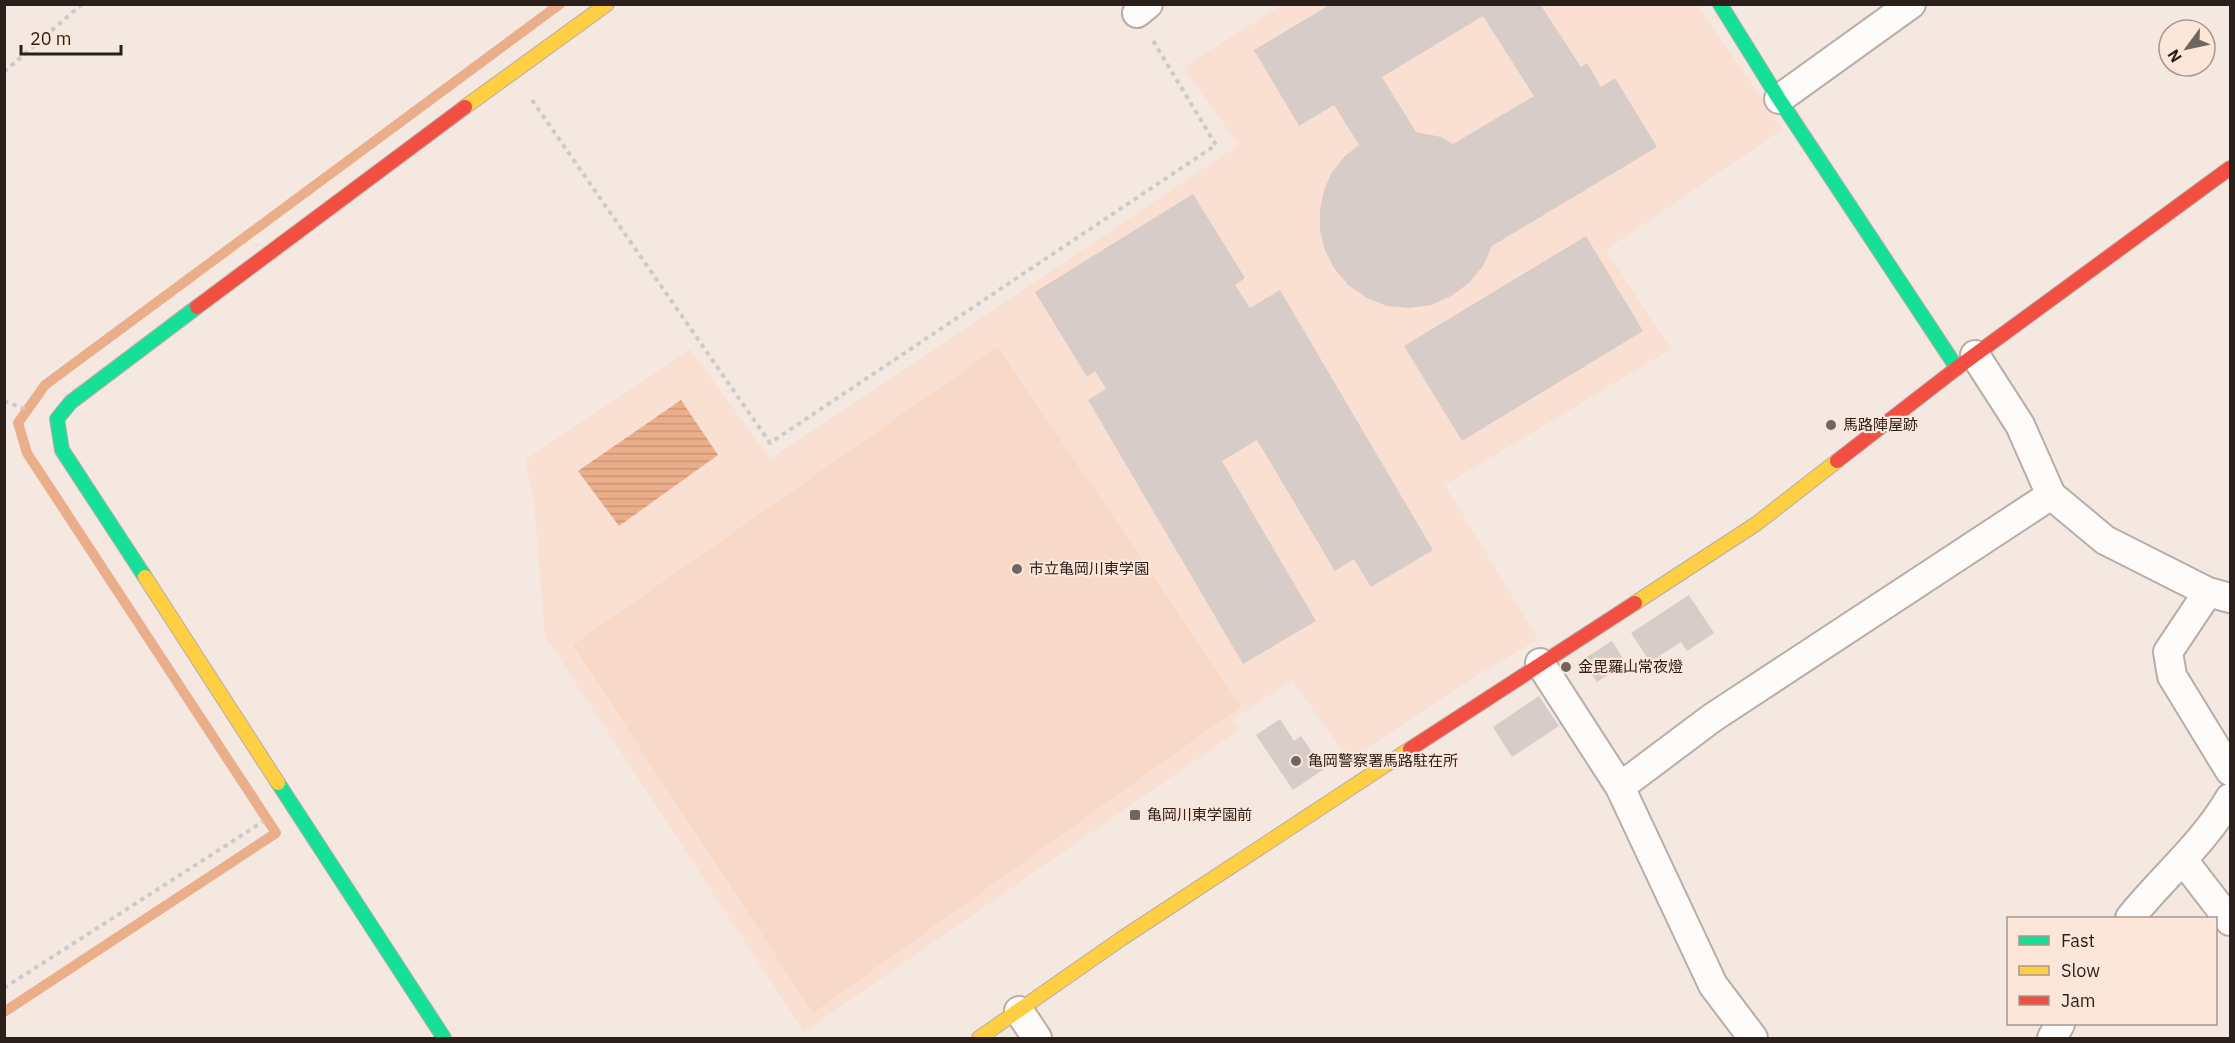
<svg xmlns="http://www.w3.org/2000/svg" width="2235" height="1043" font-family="'IBM Plex Sans','Noto Sans JP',sans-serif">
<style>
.built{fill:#f9e0d2}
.pitch{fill:#f8d9c8}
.water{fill:url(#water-rules)}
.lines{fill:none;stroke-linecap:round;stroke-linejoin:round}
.stream{stroke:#ebae8b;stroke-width:10}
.building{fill:#d7ccc7;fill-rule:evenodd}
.street-casing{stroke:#b8ada7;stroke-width:32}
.fast-casing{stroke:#b8ada7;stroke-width:16}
.slow-casing{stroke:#b8ada7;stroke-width:16}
.jam-casing{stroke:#b8ada7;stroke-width:16}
.path{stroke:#cfcac8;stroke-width:4;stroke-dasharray:4.5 4.5;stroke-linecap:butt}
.street{stroke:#fdfcfa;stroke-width:28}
.fast{stroke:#16e098;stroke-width:14}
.slow{stroke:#ffcf43;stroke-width:14}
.jam{stroke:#f24e42;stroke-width:14}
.poi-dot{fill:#716560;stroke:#fce5d9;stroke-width:2}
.labels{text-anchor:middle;stroke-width:4.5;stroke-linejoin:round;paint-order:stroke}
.poi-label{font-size:15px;fill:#2a1f1a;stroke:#fce5d9;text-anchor:start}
</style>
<defs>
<pattern id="water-rules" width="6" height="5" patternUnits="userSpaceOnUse" patternTransform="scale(1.5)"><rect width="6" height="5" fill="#ebae8b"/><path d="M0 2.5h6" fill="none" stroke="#ca9577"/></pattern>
</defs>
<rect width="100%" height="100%" fill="#f4e8e1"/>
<!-- built -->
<path class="built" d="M1282,5H1697L1783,129L1606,250L1671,349L1445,485L1538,639L1481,673L1349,760L1292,680L1233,719L1239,730L804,1032L545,636L534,502L525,460L690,349L770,459L1239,145L1183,67Z"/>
<!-- pitch -->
<path class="pitch" d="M998,347L1241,706L813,1013L573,645Z"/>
<!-- water -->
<path class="water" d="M681,400L718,455L619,526L578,471Z"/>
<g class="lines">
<!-- stream -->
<path class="stream" d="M4,1012L276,833L27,453L18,423L45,385L560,4"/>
</g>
<!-- building -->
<path class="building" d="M1331,4H1540L1581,67L1587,63L1601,87L1615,78L1657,147L1492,246L1483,266L1469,283L1451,296L1431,305L1409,308L1387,306L1367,298L1348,285L1334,268L1325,250L1320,231V210L1324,190L1332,172L1345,156L1359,145L1334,105L1299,126L1254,50ZM1483,16L1534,96L1453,144L1441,137L1416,132L1382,77Z
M1193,194L1245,278L1235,285L1250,308L1280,290L1433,550L1371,587L1354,559L1335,571L1257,440L1222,461L1316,621L1243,664L1088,400L1106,389L1095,371L1087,377L1035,292Z
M1586,236L1643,331L1462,441L1404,346Z
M1689,595L1714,633L1687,651L1681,642L1650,662L1631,633Z
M1612,641L1626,663L1597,682L1582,660Z
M1539,696L1559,726L1512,757L1493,727Z
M1280,719L1294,741L1301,736L1324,769L1293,790L1256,735Z"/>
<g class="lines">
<defs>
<path id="street" d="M1137,13L1148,4
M1779,99L1911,4
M1975,355L2020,425L2051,495L2105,540L2208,592L2230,598
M2208,592L2168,652L2172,676L2230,771
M1540,663L1620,787L1713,985L1753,1038
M1620,787L1712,718L2051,495
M2183,860L2230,921
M2130,918C2162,878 2204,843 2230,798
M1019,1011L1037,1038
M2052,1038L2060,1024"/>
<path id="fast" d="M1720,4L1779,99L1957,368
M145,577L62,450L57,419L71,402L197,307
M278,783L444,1038"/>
<path id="slow" d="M465,107L607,4
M145,577L278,783
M1635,603L1756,524L1837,461
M979,1038L1121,939L1410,749"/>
<path id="jam" d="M197,307L465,107
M1837,461L1957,368L2230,168
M1410,749L1635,603"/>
</defs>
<!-- street casing -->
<use href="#street" class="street-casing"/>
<!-- fast casing -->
<use href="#fast" class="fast-casing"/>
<!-- slow casing -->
<use href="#slow" class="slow-casing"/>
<!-- jam casing -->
<use href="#jam" class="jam-casing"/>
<!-- path -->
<path class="path" d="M4,72L82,4
M532,100L770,443L1216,145L1152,39
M4,401L25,409
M4,988L264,821"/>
<!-- street -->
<use href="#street" class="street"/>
<!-- fast -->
<use href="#fast" class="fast"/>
<!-- slow -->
<use href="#slow" class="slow"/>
<!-- jam -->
<use href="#jam" class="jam"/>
</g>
<!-- markers -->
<g class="poi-dot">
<circle cx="1831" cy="425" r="6"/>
<circle cx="1017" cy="569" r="6"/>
<circle cx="1566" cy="667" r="6"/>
<circle cx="1296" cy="761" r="6"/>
<rect x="1129" y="809" width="12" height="12" rx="3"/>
</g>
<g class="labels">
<!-- poi labels -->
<g class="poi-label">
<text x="1843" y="430">馬路陣屋跡</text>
<text x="1029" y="574">市立亀岡川東学園</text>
<text x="1578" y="672">金毘羅山常夜燈</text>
<text x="1308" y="766">亀岡警察署馬路駐在所</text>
<text x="1147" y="820">亀岡川東学園前</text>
</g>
</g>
<!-- border -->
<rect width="2235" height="1043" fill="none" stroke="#2a1f1a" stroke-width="12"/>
<!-- legend -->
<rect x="2007" y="917" width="210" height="108" fill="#fce5d9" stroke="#a8968d" stroke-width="1.5"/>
<rect x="2019" y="936" width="30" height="9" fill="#16e098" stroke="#a8968d" stroke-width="1.5"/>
<text x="2061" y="947" font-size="18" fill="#2a1f1a">Fast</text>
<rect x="2019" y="966" width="30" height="9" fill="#ffcf43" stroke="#a8968d" stroke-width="1.5"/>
<text x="2061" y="977" font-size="18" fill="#2a1f1a">Slow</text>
<rect x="2019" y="996" width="30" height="9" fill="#f24e42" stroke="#a8968d" stroke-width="1.5"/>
<text x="2061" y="1007" font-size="18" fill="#2a1f1a">Jam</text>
<!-- north arrow -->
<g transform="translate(2187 48) rotate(237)"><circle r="28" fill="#fce5d9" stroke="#a8968d" stroke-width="1.5"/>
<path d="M0-4.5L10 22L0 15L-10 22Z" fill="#716560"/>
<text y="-9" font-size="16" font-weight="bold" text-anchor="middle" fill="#2a1f1a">N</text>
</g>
<!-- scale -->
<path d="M21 45v9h100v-9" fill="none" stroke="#2a1f1a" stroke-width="3"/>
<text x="30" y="45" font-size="18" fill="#2a1f1a" stroke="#fce5d9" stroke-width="4.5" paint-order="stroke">20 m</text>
</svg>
